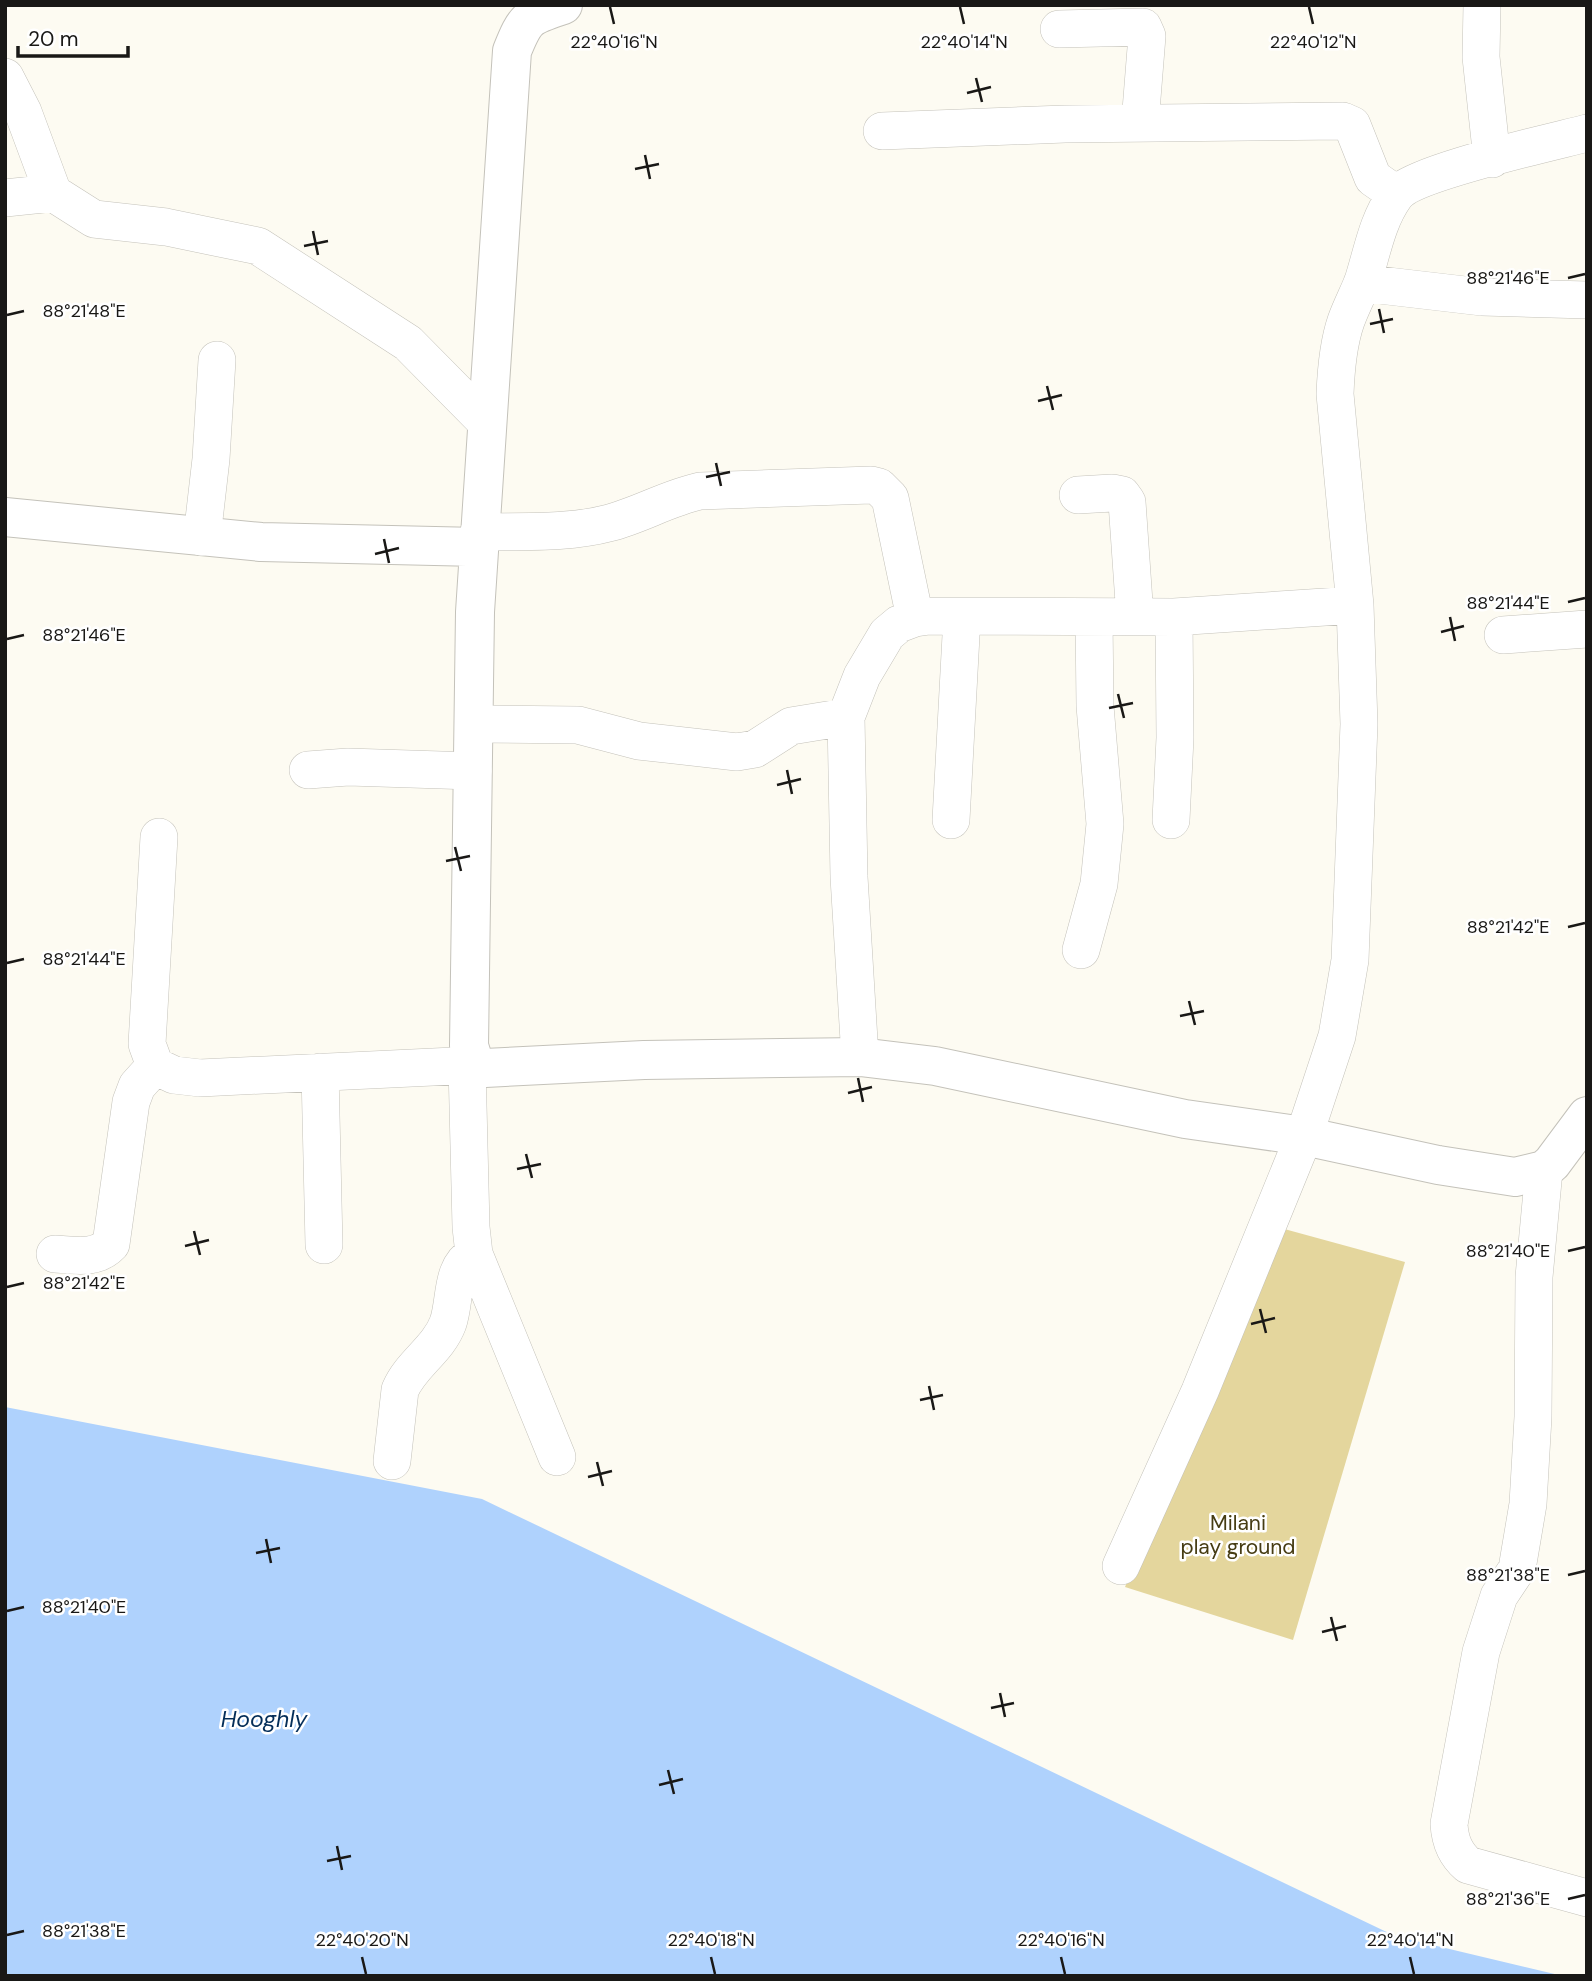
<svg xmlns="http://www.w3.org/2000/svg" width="1592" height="1981" font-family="'DM Sans',sans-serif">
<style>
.green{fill:#e4d69d}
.water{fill:#afd2fd}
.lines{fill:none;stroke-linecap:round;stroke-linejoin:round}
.street-casing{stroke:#c4c2ba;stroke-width:38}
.secondary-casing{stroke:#c4c2ba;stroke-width:40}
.street{stroke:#fff;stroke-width:37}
.secondary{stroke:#fff;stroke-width:38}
.ticks{fill:none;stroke:#191816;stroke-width:2.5}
.labels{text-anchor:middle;stroke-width:5;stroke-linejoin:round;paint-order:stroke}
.park-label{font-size:21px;fill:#463c13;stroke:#fff}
.water-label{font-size:23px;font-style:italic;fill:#042e59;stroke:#fff}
.ticks-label{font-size:18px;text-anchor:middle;fill:#191816;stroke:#fff;stroke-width:5;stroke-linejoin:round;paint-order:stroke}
</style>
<rect width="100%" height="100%" fill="#fdfbf2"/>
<!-- green -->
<path class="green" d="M1277,1227L1405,1262L1293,1640L1125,1587Z"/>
<!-- water -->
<path class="water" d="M5,1407L482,1499L1395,1936L1563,1976H5Z"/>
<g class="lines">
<defs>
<path id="street" d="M1482,5L1481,57L1492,159
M1059,29L1143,27L1147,36L1140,123
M5,77L23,112L53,193L94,219L166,227L258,246L408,343L486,422
M882,131L1065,124L1343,121L1352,125L1373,178L1396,194
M5,198L53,193
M1362,283L1482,297L1587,300
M1078,495L1112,493L1122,495L1127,502L1135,617
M479,532C521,531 568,534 609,523C640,515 668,498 700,491L871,485L879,487L890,498L915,618
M202,537L211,459L217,360
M1503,635L1587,629
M474,724L578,725L639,741L737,752L755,749L791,726L846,717
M308,770L348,767L473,771
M951,820L962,617
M1171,820L1175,738L1174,617
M159,837L147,1044L155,1066L174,1075L200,1078L475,1065
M1081,950L1099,884L1105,824L1095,706L1094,618
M860,1057L849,877L846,717L862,676L887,634L899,624L915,618L929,616L1174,617L1355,605
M467,1065L471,1227L474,1254L557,1457
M320,1072L324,1245
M1544,1170L1534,1277L1533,1417L1528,1504L1517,1569L1499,1596L1481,1652L1449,1824C1450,1841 1455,1854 1468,1865L1587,1898
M55,1254C75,1255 96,1260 111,1244L131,1102L137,1086L155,1066
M392,1461L400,1390C411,1364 438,1350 448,1323C456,1299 450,1268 474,1254
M1121,1566L1200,1391L1304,1136L1337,1036L1350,960L1359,724L1355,605L1335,394C1336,369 1338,344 1346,321C1351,307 1358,294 1363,281C1372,253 1377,221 1395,196C1411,173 1553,142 1587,133"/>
<path id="secondary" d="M563,5C528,17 526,16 512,51L475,612L469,1046L475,1065L485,1068L644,1060L860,1057L935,1066L1185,1119L1304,1136L1438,1165L1515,1177L1544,1170L1552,1163L1587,1116
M5,517L261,542L478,547"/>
</defs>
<!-- street casing -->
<use href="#street" class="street-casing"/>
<!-- secondary casing -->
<use href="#secondary" class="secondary-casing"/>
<!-- street -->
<use href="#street" class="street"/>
<!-- secondary -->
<use href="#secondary" class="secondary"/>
</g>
<!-- ticks -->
<path class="ticks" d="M610,7L614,24M960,7L964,24M1309,7L1313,24M976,78L982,102M967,93L991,87M645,155L650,179M635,169L659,164M313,231L318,255M304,246L328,241M1568,278L1585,274M1379,309L1384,333M7,315L24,311M1370,324L1393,319M1047,386L1053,410M1038,401L1062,395M716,463L721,486M706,477L730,472M384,539L389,563M375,554L399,548M1568,602L1585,598M1450,617L1455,641M1441,632L1464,626M7,639L24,635M1118,694L1124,718M1109,708L1133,703M787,770L792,794M777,785L801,779M455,847L461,871M446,861L470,856M1568,927L1585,923M7,963L24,959M1189,1001L1195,1025M1180,1016L1204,1011M858,1078L863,1102M848,1093L872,1087M526,1154L532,1178M517,1169L541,1164M194,1231L200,1255M185,1246L209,1240M1568,1251L1585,1247M7,1287L24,1283M1260,1309L1266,1333M1251,1324L1275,1318M929,1386L934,1410M920,1400L943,1395M597,1462L603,1486M588,1477L612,1471M266,1539L271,1563M256,1553L280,1548M1568,1575L1585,1571M7,1611L24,1607M1331,1617L1337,1641M1322,1632L1346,1626M1000,1693L1005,1717M991,1708L1014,1703M668,1770L674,1794M659,1785L683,1779M337,1846L342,1870M327,1861L351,1856M1568,1899L1585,1895M7,1935L24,1931M362,1957L366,1974M711,1957L715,1974M1061,1957L1065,1974M1410,1957L1414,1974"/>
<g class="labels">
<!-- park labels -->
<g class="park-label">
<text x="1238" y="1530">Milani<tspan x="1238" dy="24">play ground</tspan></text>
</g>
<!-- water labels -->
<g class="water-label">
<text x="264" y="1727">Hooghly</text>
</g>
</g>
<g class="ticks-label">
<text x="614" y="48">22°40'16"N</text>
<text x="964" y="48">22°40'14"N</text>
<text x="1313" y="48">22°40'12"N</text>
<text x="1508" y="284">88°21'46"E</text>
<text x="84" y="317">88°21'48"E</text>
<text x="1508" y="609">88°21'44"E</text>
<text x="84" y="641">88°21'46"E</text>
<text x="1508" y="933">88°21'42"E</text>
<text x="84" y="965">88°21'44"E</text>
<text x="1508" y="1257">88°21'40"E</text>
<text x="84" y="1289">88°21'42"E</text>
<text x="1508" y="1581">88°21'38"E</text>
<text x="84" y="1613">88°21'40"E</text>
<text x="1508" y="1905">88°21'36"E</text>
<text x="84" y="1937">88°21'38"E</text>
<text x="362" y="1946">22°40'20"N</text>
<text x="711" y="1946">22°40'18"N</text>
<text x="1061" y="1946">22°40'16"N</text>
<text x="1410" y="1946">22°40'14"N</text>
</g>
<!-- border -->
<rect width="1592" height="1981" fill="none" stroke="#191816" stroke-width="14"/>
<!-- scale -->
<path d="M18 46v10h110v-10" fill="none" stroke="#191816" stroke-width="3.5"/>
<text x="28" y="46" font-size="21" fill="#191816" stroke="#ffffff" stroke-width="5" paint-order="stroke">20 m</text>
</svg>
